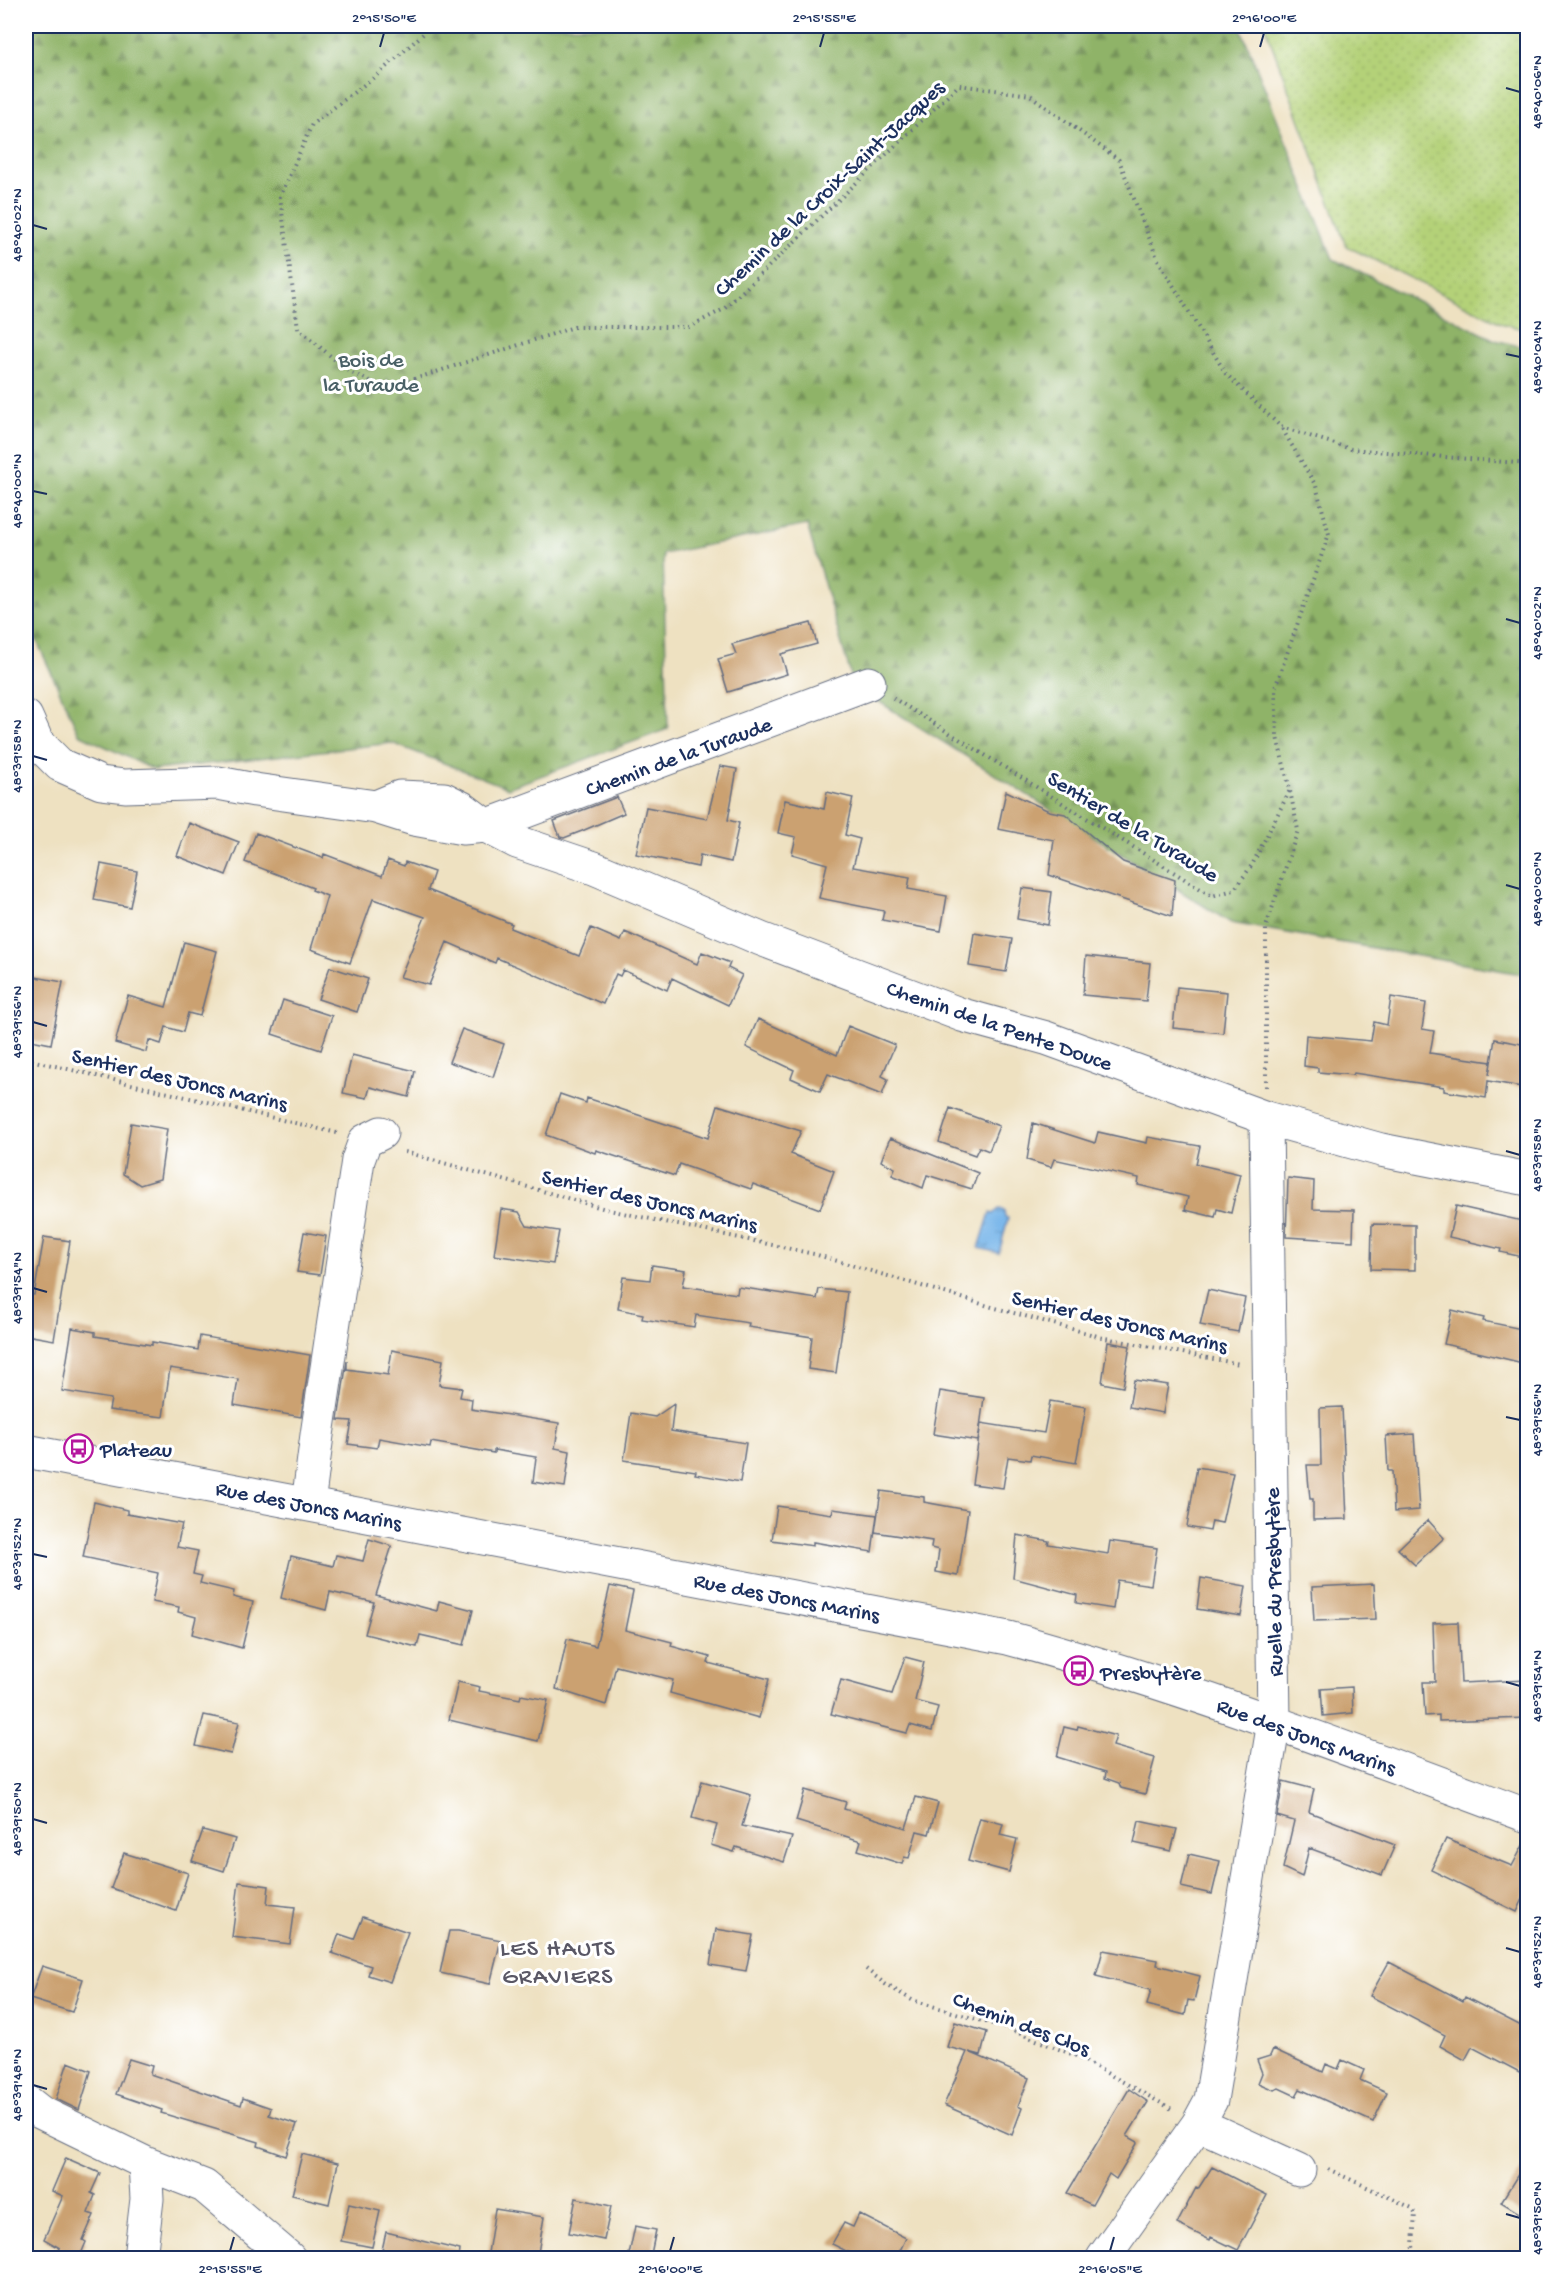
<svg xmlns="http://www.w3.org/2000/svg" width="1553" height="2284" font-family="'Gochi Hand',sans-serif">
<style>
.grass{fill:url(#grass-dots);stroke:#68806b;stroke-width:1.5}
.forest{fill:url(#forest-firs);stroke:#557163;stroke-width:1.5}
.water{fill:url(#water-ripples);stroke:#4872a4;stroke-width:1.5}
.building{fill:#cba171}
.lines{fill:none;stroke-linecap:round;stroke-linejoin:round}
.minor-casing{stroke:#656d81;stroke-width:35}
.path{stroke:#656d81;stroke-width:4;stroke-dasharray:1.5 4.5;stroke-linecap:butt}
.minor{stroke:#fff;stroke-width:33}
.ticks{fill:none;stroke:#1b2f5e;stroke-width:2}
.labels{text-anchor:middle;stroke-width:6;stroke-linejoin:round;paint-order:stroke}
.street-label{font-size:22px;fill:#1b2f5e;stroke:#fff}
.park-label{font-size:22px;fill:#496066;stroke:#fff}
.poi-label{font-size:22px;fill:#1b2f5e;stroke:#fff;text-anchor:start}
.neighbourhood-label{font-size:24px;letter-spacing:1.5px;fill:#595765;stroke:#fff}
.neatline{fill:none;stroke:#1b2f5e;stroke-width:2}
.ticks-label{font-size:15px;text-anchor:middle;fill:#1b2f5e}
</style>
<defs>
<pattern id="grass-dots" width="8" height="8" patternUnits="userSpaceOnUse" patternTransform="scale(1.5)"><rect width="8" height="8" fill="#b4d178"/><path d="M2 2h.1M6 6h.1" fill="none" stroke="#9ab46a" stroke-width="1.8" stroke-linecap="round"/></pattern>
<pattern id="forest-firs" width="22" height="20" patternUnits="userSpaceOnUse" patternTransform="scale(1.5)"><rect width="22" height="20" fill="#8fb368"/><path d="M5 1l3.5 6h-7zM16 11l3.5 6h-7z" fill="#749259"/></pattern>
<pattern id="water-ripples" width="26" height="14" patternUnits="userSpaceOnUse" patternTransform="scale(1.5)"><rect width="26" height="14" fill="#75b4e9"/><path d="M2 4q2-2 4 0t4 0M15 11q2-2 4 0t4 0" fill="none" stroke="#5f93c0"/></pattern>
</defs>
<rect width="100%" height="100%" fill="#fff"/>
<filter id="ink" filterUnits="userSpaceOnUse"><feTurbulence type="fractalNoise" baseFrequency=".0167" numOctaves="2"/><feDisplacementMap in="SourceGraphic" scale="12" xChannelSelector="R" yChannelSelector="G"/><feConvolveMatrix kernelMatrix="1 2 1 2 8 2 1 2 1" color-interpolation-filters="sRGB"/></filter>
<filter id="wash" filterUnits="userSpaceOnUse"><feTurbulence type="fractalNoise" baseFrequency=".008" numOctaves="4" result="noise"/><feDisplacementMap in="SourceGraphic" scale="24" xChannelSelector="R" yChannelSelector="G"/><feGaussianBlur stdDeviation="1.35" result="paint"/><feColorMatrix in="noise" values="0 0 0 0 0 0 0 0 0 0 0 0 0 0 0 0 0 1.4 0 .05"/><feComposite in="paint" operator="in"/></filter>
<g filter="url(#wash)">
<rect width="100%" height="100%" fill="#eee1c1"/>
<!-- grass -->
<path class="grass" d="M1265,26H1527V330L1503,324L1346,246Z"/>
<!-- forest -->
<path class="forest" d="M26,26H1240L1333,259L1495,340L1527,348V975L1231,923L854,686L807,525L663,554L668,729L508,788L392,743L154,770L79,734L26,617Z"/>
<!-- water -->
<path class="water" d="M999,1209L1004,1210L1005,1217L1008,1218L999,1253L979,1248L990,1213L993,1214Z"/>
<g id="blocks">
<!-- building -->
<path class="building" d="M811,623L817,644L781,654L787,674L728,692L718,659L736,654L732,644Z
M720,766L737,769L728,820L739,823L731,862L700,855L698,867L636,854L646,807L707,819Z
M1006,791L1049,811L1065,814L1123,862L1175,880L1172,916L1049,875L1054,840L998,829Z
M827,792L853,798L845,835L860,839L853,867L910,877L908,889L947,896L941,931L882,920L884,911L819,898L827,864L792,854L796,837L778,833L785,800L824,809Z
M617,797L624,813L582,831L564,838L560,837L554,821Z
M189,823L239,842L226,875L177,856Z
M256,833L323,858L324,854L382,876L388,860L404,866L405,862L434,872L428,890L512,924L510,928L579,956L591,928L621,941L625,932L697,964L702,952L730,963L728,968L742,975L728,1005L672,978L667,990L623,970L620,976L616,974L603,1004L497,958L495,963L447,942L429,985L400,977L425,917L373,899L350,963L311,949L327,896L312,890L313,888L245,862Z
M101,864L137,871L130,907L94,900Z
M1022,888L1052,892L1048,925L1017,919Z
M974,933L1012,939L1006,972L969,966Z
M184,942L217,951L200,1016L188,1013L183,1032L166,1027L161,1044L149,1040L146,1052L115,1043L128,996L166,1007Z
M1086,956L1150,963L1146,1001L1083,995Z
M330,967L368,979L357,1012L318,999Z
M30,976L63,982L51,1044L26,1039V1002Z
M1177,987L1227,992L1223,1033L1173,1028Z
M1391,997L1426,1003L1422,1029L1434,1031L1430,1053L1491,1062L1489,1075L1495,1039L1527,1045V1088L1488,1081L1486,1098L1444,1091V1087L1354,1073L1353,1075L1318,1072V1068L1304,1066L1306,1035L1371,1041L1374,1022L1387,1025Z
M283,1000L332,1016L321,1050L272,1034Z
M758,1019L837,1055L848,1026L895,1045L882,1076L888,1079L882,1095L828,1074L820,1091L791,1078L794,1070L746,1047Z
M462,1029L504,1044L493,1077L449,1062Z
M352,1055L415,1071L409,1097L370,1087L367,1098L343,1093Z
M560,1094L586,1103L587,1098L708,1138L718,1105L801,1131L791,1154L834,1171L820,1209L753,1184L751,1189L679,1164L675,1176L596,1150L595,1153L546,1135Z
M950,1108L999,1126L989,1151L979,1147L975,1155L939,1142Z
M131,1123L167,1129L160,1179L140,1185L123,1174Z
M1033,1123L1095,1143L1098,1132L1147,1143L1148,1137L1200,1146L1196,1164L1240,1174L1231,1213L1217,1209L1215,1217L1185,1210L1188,1197L1138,1185L1139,1178L1054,1159L1051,1167L1027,1160Z
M890,1138L978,1173L972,1189L927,1175L923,1188L892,1175L895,1168L881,1161Z
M1288,1178L1314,1181L1313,1209L1354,1210L1353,1241L1286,1237Z
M1456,1206L1527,1222V1258L1500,1252L1501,1249L1449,1237Z
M501,1209L519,1212L527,1226L559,1231L553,1264L494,1255Z
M1372,1224L1415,1225V1270L1371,1269Z
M304,1232L326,1236L320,1275L297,1272Z
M44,1237L70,1241L54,1340L26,1335L27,1294L34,1295Z
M652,1265L686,1270L683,1286L737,1294L738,1287L817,1299L819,1289L847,1292L836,1373L808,1369L812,1337L748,1327L749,1323L696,1315L694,1327L642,1319L643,1314L618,1309L623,1277L650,1280Z
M1208,1290L1245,1298L1238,1332L1200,1325Z
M1452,1310L1484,1318L1483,1321L1527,1330V1364L1444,1344Z
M72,1328L95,1332V1336L152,1345V1342L198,1350L200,1336L310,1355L301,1417L234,1405L238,1379L170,1368L163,1417L109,1410L111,1399L62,1391Z
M1108,1342L1130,1346L1123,1387L1102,1383Z
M392,1350L443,1360L439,1385L462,1388L460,1397L472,1399L471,1409L559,1423L555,1448L570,1451L565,1487L533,1482L536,1457L494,1450V1453L431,1442L430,1447L379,1438L377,1448L348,1444L352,1421L338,1420L347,1361V1369L388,1375Z
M1134,1380L1168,1385L1163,1413L1129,1407Z
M940,1391L984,1398L978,1441L933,1434Z
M1050,1401L1086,1407L1076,1463L1031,1455L1030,1460L1008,1457L1003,1488L972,1484L981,1423L1044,1433Z
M674,1404L671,1431L746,1443L740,1482L695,1474L696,1471L624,1460L631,1413L655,1417Z
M1342,1407L1347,1519L1313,1520V1499H1310L1307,1465H1321L1320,1408Z
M1414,1434L1419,1510L1394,1512L1392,1471H1388L1386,1436Z
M1197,1467L1233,1473L1222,1523L1212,1521L1210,1531L1187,1527Z
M881,1491L924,1497V1502L968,1510L958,1576L936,1572L939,1550L931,1548L932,1541L875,1532Z
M94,1502L127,1510V1514L182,1524L177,1547L198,1551L193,1574L202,1576L200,1583L234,1591L233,1597L253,1602L242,1648L192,1634L196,1617L178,1612L179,1607L152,1602L158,1573L83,1557Z
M777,1506L832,1514L833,1509L877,1515L872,1552L813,1542V1546L772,1540Z
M1428,1520L1444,1538L1415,1565L1398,1549Z
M1017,1535L1049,1541L1048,1544L1108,1554L1110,1541L1157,1548L1151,1585L1117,1580L1113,1609L1076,1603L1077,1595L1013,1578Z
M369,1539L392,1546L376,1595L437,1611L439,1601L473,1610L464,1645L420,1635L417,1647L365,1634L374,1602L330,1592L326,1610L281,1598L291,1556L333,1566L336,1555L363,1561Z
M1201,1578L1246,1586L1241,1616L1197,1609Z
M1374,1584L1376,1619L1314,1621L1312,1587Z
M610,1586L633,1591L625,1630L672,1642L671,1646L710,1657L708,1663L769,1679L759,1718L670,1693L673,1680L616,1666L606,1705L556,1689L567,1639L596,1646Z
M1458,1622L1461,1683L1527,1680V1718L1439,1721V1715L1425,1716L1423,1682H1435L1433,1623Z
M905,1657L924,1662L915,1701L938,1707L932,1731L910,1725L907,1733L831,1714L841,1680L892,1694Z
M458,1682L480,1687L479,1691L520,1699L521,1695L548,1700L538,1741L449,1720Z
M1352,1687L1353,1713L1323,1716L1321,1689Z
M204,1715L239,1722L231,1754L196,1746Z
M1078,1726L1116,1736L1113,1746L1155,1758L1145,1794L1121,1788L1119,1783L1105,1778L1106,1772L1057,1757L1064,1727L1077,1730Z
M702,1781L751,1795L742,1826L792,1837L784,1862L736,1847L734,1852L711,1845L717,1825L692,1818Z
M1283,1781L1314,1789L1309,1812L1395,1845L1382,1875L1309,1848L1302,1877L1283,1868L1294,1821L1277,1816Z
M805,1790L846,1802L844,1809L906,1828L916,1797L938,1803L929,1834L917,1831L909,1858L904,1857L902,1864L858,1850L861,1841L796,1821Z
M980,1818L1003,1824L1000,1835L1017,1839L1009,1872L968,1861Z
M1139,1821L1177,1829L1171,1851L1134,1843Z
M203,1830L235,1839L224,1871L192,1861Z
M1527,1838V1890L1517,1912L1431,1870L1446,1839L1512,1866Z
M124,1853L188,1873L176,1911L111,1888Z
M1189,1854L1220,1861L1212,1894L1181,1887Z
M239,1882L269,1886L267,1904L295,1907L290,1944L232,1937Z
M363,1917L408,1932L390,1982L368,1975L371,1966L332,1953L339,1934L354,1939Z
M716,1929L753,1935L746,1971L710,1965Z
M449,1931H458L501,1940L490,1984L440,1973Z
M1103,1950L1158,1960L1157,1965L1200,1976L1194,2001L1188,2000L1185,2015L1147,2005L1151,1990L1096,1976Z
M1389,1962L1463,2001L1465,1997L1527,2029V2076L1472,2047L1465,2060L1440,2046L1445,2035L1370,1996Z
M42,1966L83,1979L72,2012L30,1999Z
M955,2022L987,2032L981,2055L969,2052L1029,2078L1018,2106L1022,2108L1012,2135L944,2105L967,2052L947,2047Z
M1273,2049L1323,2072L1326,2064L1338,2069L1342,2060L1364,2070L1360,2080L1387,2092L1373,2122L1300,2089L1296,2096L1279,2088L1274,2090L1258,2083L1262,2073L1257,2060L1270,2056Z
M129,2059L152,2066L150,2074L241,2105L243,2098L271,2108L269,2115L297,2124L286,2156L258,2146L259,2142L161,2113L162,2110L116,2094Z
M68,2062L91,2071L79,2110L56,2099Z
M1129,2089L1148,2102L1127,2136L1138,2142L1116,2179L1109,2174L1092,2205L1067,2193Z
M302,2154L338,2163L329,2204L292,2195Z
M66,2158L100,2173L91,2193L95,2195L88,2213L94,2215L83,2240L86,2242L79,2259H56L60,2248L44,2239L63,2196L52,2191Z
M1527,2160V2218L1501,2202Z
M1212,2167L1267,2195L1238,2250L1211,2237L1210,2240L1177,2224L1196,2188L1198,2189Z
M576,2198L611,2206L604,2240L569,2233Z
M349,2204L380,2211L372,2247L341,2241Z
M495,2209L544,2217L537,2259H523L488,2253Z
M859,2214L906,2238L896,2259H862L832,2244L844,2223L853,2227Z
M635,2226L656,2230L650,2259H628Z
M386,2232L460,2250L459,2259H380Z"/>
</g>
</g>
<g filter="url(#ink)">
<use href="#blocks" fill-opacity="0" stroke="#656d81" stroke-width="1.5"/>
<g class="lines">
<defs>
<path id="minor" d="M26,717L37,742L60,765L101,783L125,786L218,783L255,790L376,807L414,819L463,828L486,826L869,683
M376,807L400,797L444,799L462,808L486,826L517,842L594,868L761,939L962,1015L1046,1038L1266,1118L1381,1150L1528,1179
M26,1451L1008,1638C1185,1686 1356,1752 1528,1816
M308,1504L317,1435L358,1160L365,1141L381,1133
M26,2101L40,2112L145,2163L204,2186L289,2258
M1198,2124L1299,2170
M140,2258L147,2199L145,2163
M1103,2258L1198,2124L1211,2100L1274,1722L1266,1118"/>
</defs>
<!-- minor casing -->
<use href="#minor" class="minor-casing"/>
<!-- path -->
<path class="path" d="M432,26L377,75L312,124L280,197L298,328L349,372L387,388L574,327H689L724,309L959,85L1030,95L1119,160L1157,258L1226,374L1281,427L1351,449L1528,464
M893,698L1212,896L1234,890L1252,865L1290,790L1277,737L1275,688L1329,534L1316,486L1281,427
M26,1059L337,1133
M1266,1087V927L1298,830L1290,791
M405,1152L609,1210L814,1254L992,1307L1105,1338L1240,1364
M866,1969L885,1984L912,2000L1006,2028L1074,2055L1172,2109
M1328,2169L1412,2208L1415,2212L1413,2246L1416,2258"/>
<!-- minor -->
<use href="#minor" class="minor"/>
</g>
</g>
<!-- ticks -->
<path class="ticks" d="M380,47L384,33M820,47L824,33M1260,47L1264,33M1506,88L1520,92M33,225L47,229M1506,354L1520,357M33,491L47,494M1506,619L1520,623M33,756L47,760M1506,885L1520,889M33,1022L47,1026M1506,1151L1520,1155M33,1288L47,1292M1506,1417L1520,1420M33,1554L47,1557M1506,1682L1520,1686M33,1819L47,1823M1506,1948L1520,1952M33,2085L47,2089M1506,2214L1520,2218M230,2251L234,2237M670,2251L674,2237M1110,2251L1114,2237"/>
<!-- icons -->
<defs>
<symbol id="bus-ring" viewBox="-11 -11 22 22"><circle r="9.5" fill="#fff" stroke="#b5179e" stroke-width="1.5"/><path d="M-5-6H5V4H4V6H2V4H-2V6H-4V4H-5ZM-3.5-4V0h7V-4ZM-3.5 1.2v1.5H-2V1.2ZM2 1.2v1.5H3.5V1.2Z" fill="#b5179e"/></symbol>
</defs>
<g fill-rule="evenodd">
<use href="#bus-ring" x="62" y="1432" width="33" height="33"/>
<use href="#bus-ring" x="1062" y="1654" width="33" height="33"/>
</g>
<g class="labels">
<!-- street labels -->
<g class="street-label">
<text transform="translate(828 187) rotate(-43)" y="8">Chemin de la Croix-Saint-Jacques</text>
<text transform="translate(678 755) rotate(-20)" y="8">Chemin de la Turaude</text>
<text transform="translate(1134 825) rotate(31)" y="8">Sentier de la Turaude</text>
<text transform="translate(1000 1024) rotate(19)" y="8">Chemin de la Pente Douce</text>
<text transform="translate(180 1078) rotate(13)" y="8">Sentier des Joncs Marins</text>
<text transform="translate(650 1199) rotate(13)" y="8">Sentier des Joncs Marins</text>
<text transform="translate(1120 1320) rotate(13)" y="8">Sentier des Joncs Marins</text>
<text transform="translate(309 1504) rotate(11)" y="8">Rue des Joncs Marins</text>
<text transform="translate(1272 1582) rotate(-91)" y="8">Ruelle du Presbytère</text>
<text transform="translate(787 1596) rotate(11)" y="8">Rue des Joncs Marins</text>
<text transform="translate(1307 1735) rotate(20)" y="8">Rue des Joncs Marins</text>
<text transform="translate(1022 2022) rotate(21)" y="8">Chemin des Clos</text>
</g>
<!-- park labels -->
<g class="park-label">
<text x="371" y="366">Bois de<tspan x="371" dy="25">la Turaude</tspan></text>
</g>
<!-- poi labels -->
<g class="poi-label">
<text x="100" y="1456">Plateau</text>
<text x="1100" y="1679">Presbytère</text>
</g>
<!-- neighbourhood labels -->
<g class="neighbourhood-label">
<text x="558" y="1955">LES HAUTS<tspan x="558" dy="28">GRAVIERS</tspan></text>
</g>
</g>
<!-- margin -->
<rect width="1553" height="2284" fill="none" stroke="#fff" stroke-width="66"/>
<rect x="33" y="33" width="1487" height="2218" class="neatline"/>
<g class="ticks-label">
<text x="384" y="22">2°15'50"E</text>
<text x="824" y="22">2°15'55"E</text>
<text x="1264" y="22">2°16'00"E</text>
<text transform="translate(1536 92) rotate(-90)" y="5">48°40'06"N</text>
<text transform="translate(16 225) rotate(-90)" y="5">48°40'02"N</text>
<text transform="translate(1536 357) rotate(-90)" y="5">48°40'04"N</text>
<text transform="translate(16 491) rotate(-90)" y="5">48°40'00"N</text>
<text transform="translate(1536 623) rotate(-90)" y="5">48°40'02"N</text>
<text transform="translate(16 756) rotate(-90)" y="5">48°39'58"N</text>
<text transform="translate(1536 889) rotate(-90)" y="5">48°40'00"N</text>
<text transform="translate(16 1022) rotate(-90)" y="5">48°39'56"N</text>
<text transform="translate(1536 1155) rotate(-90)" y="5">48°39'58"N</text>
<text transform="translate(16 1288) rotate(-90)" y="5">48°39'54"N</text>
<text transform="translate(1536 1420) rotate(-90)" y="5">48°39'56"N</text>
<text transform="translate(16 1554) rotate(-90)" y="5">48°39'52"N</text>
<text transform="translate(1536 1686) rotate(-90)" y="5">48°39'54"N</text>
<text transform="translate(16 1819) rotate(-90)" y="5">48°39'50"N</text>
<text transform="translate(1536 1952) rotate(-90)" y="5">48°39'52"N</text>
<text transform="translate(16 2085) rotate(-90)" y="5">48°39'48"N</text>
<text transform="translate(1536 2218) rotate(-90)" y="5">48°39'50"N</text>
<text x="230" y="2273">2°15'55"E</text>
<text x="670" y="2273">2°16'00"E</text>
<text x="1110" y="2273">2°16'05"E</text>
</g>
</svg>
